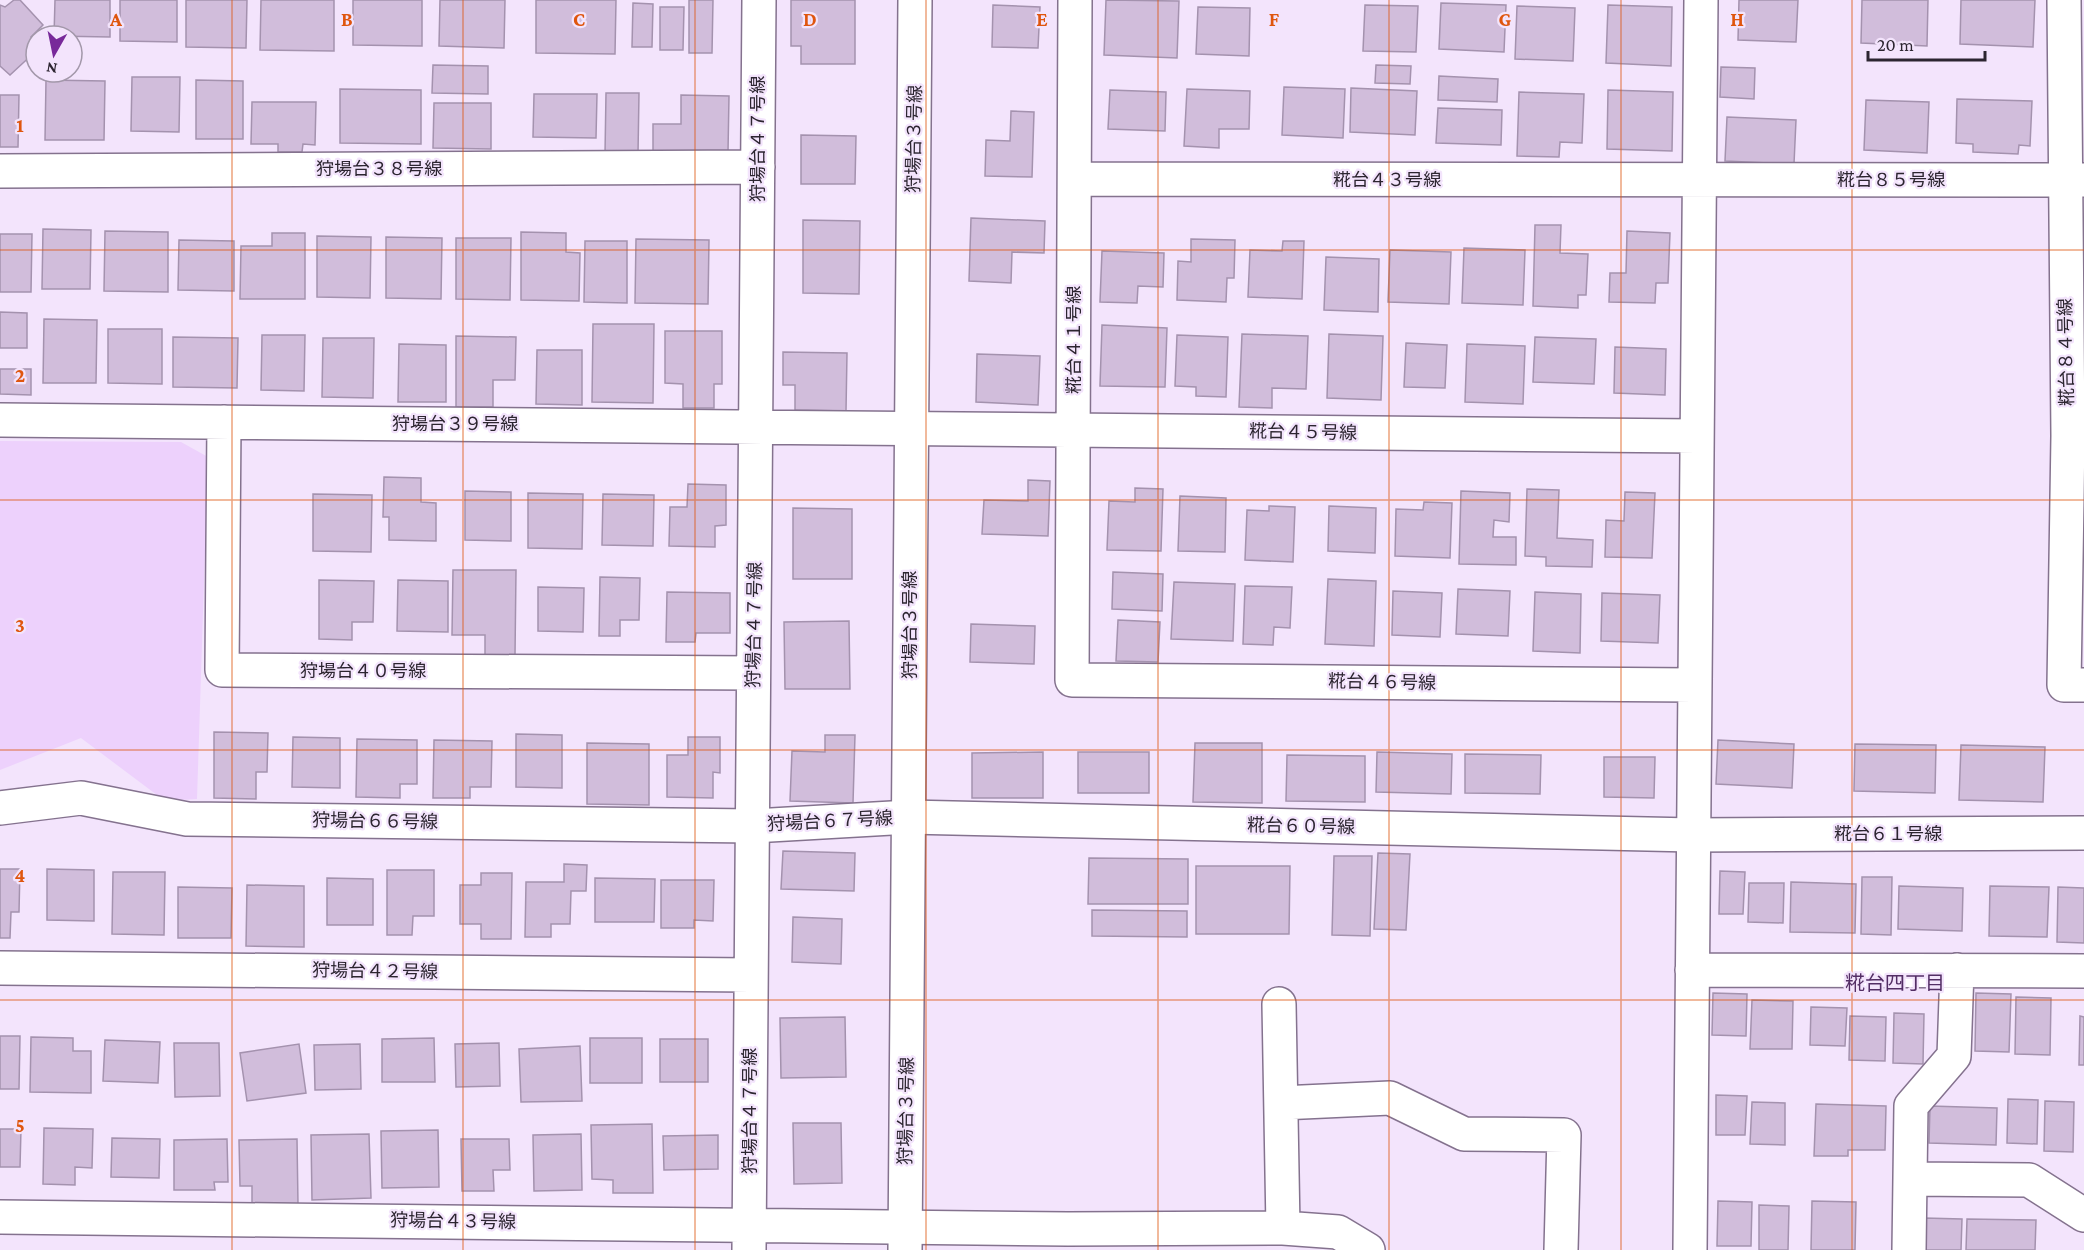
<svg xmlns="http://www.w3.org/2000/svg" width="2084" height="1250" font-family="'Crimson Pro','Noto Sans JP',serif">
<style>
.green{fill:#edd1fc}
.building{fill:#d1bddb;stroke:#a492ae;stroke-width:1.5}
.lines{fill:none;stroke-linecap:round;stroke-linejoin:round}
.pedestrian-casing{stroke:#84728e;stroke-width:36}
.minor-casing{stroke:#84728e;stroke-width:36}
.tertiary-casing{stroke:#84728e;stroke-width:36}
.pedestrian{stroke:#fff;stroke-width:33}
.minor{stroke:#fff;stroke-width:33}
.tertiary{stroke:#fff;stroke-width:33}
.grid{fill:none;stroke:#df560e;stroke-width:1.5;stroke-opacity:0.55}
.labels{text-anchor:middle;stroke-width:4.5;stroke-linejoin:round;paint-order:stroke}
.street-label{font-size:18px;fill:#2c2530;stroke:#f3e4fc}
.neighbourhood-label{font-size:20px;fill:#532e65;stroke:#f3e4fc}
.grid-label{font-size:20px;text-anchor:middle;font-weight:bold;fill:#df560e;stroke:#f3e4fc;stroke-width:4.5;stroke-linejoin:round;paint-order:stroke}
</style>
<rect width="100%" height="100%" fill="#f3e4fc"/>
<!-- green -->
<path class="green" d="M0,441L181,442L208,457L197,799L165,801L81,738L0,770Z"/>
<!-- building -->
<path class="building" d="M14,0H20L43,25L31,37L36,42V51L10,75L0,66V5L5,7Z
M55,0H110V37L54,36Z
M120,0H177V42L120,41Z
M186,0H247L246,48L186,47Z
M261,0H334V51L260,50Z
M353,0H422V46L353,45Z
M440,0H505L504,48L439,46Z
M536,0H616L615,54L536,53Z
M689,0H713L712,53H689Z
M791,0H855V64H801V46H791Z
M1106,0L1179,1L1177,58L1104,55Z
M1739,0H1798L1796,42L1738,40Z
M1862,0H1928L1927,46L1861,43Z
M1961,0H2035L2033,47L1960,44Z
M633,3L653,4L652,47H632Z
M1441,3L1506,5L1504,52L1439,49Z
M993,5L1040,7L1038,48L992,47Z
M1365,5L1418,6L1416,52L1363,51Z
M1608,5L1672,7L1671,66L1606,63Z
M1517,6L1575,8L1573,61L1515,59Z
M660,7H684L683,50H660Z
M1198,7L1250,8L1249,56L1196,54Z
M433,65L488,66V94L432,93Z
M1376,65L1411,66L1410,84L1375,83Z
M1721,67L1755,68L1754,99L1720,97Z
M1439,76L1498,79L1497,102L1438,100Z
M132,77H180L179,132L131,131Z
M46,80L105,81L104,140H45Z
M196,80L243,81V139H196Z
M1284,87L1345,89L1343,138L1282,135Z
M1351,88L1417,91L1415,135L1350,132Z
M340,89L421,90V144L340,143Z
M1187,89L1250,91L1249,129H1219V148L1184,146Z
M1110,90L1166,92L1165,131L1108,129Z
M1608,90L1673,92L1672,151L1607,149Z
M1519,92L1584,94L1582,143L1560,142L1559,157L1517,156Z
M606,93H639L638,154H605Z
M534,94H597L596,138L533,137Z
M0,95H19L18,147H0Z
M681,95L729,96L728,152L653,155V124H681Z
M1957,99L2032,101L2030,146L2019,145L2018,154L1973,152V144L1956,143Z
M1866,100L1929,102L1927,153L1864,150Z
M252,102H316L315,145L303,144L302,152H278V144H251Z
M434,103H491V149L433,148Z
M1438,108L1502,110L1501,145L1436,143Z
M1011,111L1034,112L1032,177L985,176L986,140L1010,141Z
M1727,117L1796,120L1794,164L1725,161Z
M801,135L856,136L855,184H801Z
M971,218L1045,221L1044,253L1012,252L1011,283L969,281Z
M803,220L860,221L859,294L803,293Z
M1535,225H1561L1560,253L1588,254L1586,295H1578V308L1533,306Z
M43,229L91,230L90,289H42Z
M105,231L168,232V292L104,291Z
M1627,231L1670,233L1668,283H1656L1655,303L1609,302L1610,273H1626Z
M521,232L566,233V252L580,253L579,301L521,300Z
M272,233H305V299H240L241,246H272Z
M0,234H32L31,292H0Z
M317,236L371,237L370,298L317,297Z
M386,237L442,238L441,299L386,298Z
M456,238H511L510,300L456,299Z
M636,239L709,240L708,304L635,303Z
M1191,239L1235,240L1234,278H1227L1226,302L1177,300L1178,261L1191,262Z
M179,240L234,241V291L178,290Z
M585,241H627V303L584,302Z
M1283,241H1304L1302,299L1248,297L1250,250L1282,251Z
M1464,248L1525,250L1523,305L1462,303Z
M1390,250L1451,252L1449,304L1388,302Z
M1102,251L1164,253L1163,287L1138,286L1137,303L1100,302Z
M1326,257L1379,259L1378,312L1324,310Z
M0,312L27,313V348H0Z
M44,319L97,320L96,383H43Z
M593,324H654L653,403L592,402Z
M1102,325L1167,328L1165,387L1100,386Z
M108,329H162V384L108,383Z
M665,331H722V384H714V408H683V384L665,383Z
M1242,334L1308,336L1306,389L1272,388V408L1239,407Z
M1329,334L1383,336L1381,400L1327,398Z
M262,335H305L304,391L261,390Z
M1177,335L1228,337L1226,397L1196,396V387L1175,386Z
M456,336L516,337L515,380H493V407H456Z
M173,337L238,338L237,388L173,387Z
M1535,337L1596,339L1594,384L1533,382Z
M323,338H374L373,398L322,397Z
M1406,343L1447,345L1445,388L1404,387Z
M399,344L446,345V402H398Z
M1467,344L1525,346L1523,404L1465,402Z
M1615,347L1666,349L1665,395L1614,393Z
M537,350H582V405L536,404Z
M783,352L847,353L846,411L795,410V385H783Z
M977,354L1040,356L1038,405L976,402Z
M0,369H31V395L0,394Z
M384,477L421,478V502L436,503V541L389,540V517H383Z
M1028,480L1050,481L1048,536L982,534L984,500L1028,501Z
M688,484L726,485V525L715,526V547L669,546L670,507H687Z
M1135,488L1163,489L1161,551L1107,550L1109,501L1135,502Z
M1527,489L1559,490L1557,538L1593,540L1592,567L1546,566V557L1525,556Z
M465,491L511,492V541L465,540Z
M1461,491L1510,493L1509,522L1494,520L1493,537H1516V565L1459,564Z
M1625,492L1655,493L1652,558L1605,557L1606,520L1624,521Z
M528,493L583,494L582,549L528,548Z
M313,494L372,495L371,552L313,551Z
M603,494L654,495L653,546L602,545Z
M1180,496L1226,498L1225,552L1178,551Z
M1424,502L1452,503L1450,558L1395,556L1396,509L1423,510Z
M1269,506L1295,507L1293,562L1245,560L1247,510L1269,511Z
M1329,506L1376,508L1375,553L1328,551Z
M793,508L852,509V579H793Z
M453,570H516L515,656L485,655V635H452Z
M1113,572L1163,574L1162,611L1112,609Z
M600,577L640,578L639,620H620V636H599Z
M1328,579L1376,581L1374,646L1325,644Z
M319,580L374,581L373,622H352V640L319,639Z
M398,580L448,581V632L397,631Z
M1174,582L1235,584L1233,641L1171,639Z
M1245,586L1292,587L1290,628L1274,627L1273,645L1243,644Z
M538,587L584,588L583,632L538,631Z
M1458,589L1510,591L1508,636L1456,634Z
M1393,591L1442,593L1440,637L1392,635Z
M667,592L730,593V633H696L695,642H666Z
M1535,592L1581,594L1580,653L1533,651Z
M1602,593L1660,595L1658,643L1601,641Z
M1118,620L1160,622L1158,662L1116,661Z
M849,621L850,689H785L784,622Z
M971,624L1035,626L1034,664L970,662Z
M214,732L268,733L267,772H256V799L214,798Z
M516,734L562,735V788L516,787Z
M825,735H855L853,803L790,801L792,751L825,752Z
M293,737L340,738V788L292,787Z
M688,737H720V773L713,772V798L667,797V755H688Z
M357,739L417,740V784H400V798L356,797Z
M434,740L492,741L491,787H470V798H433Z
M1718,740L1794,744L1792,788L1716,784Z
M587,743L649,744V805L587,804Z
M1195,743H1262V803L1193,802Z
M1855,744L1936,745L1935,793L1854,791Z
M1961,745L2045,747L2043,802L1959,800Z
M1043,752V798H972V753Z
M1078,752H1149V793H1078Z
M1377,752L1452,754L1451,794L1376,792Z
M1465,754L1541,755L1540,794L1465,793Z
M1287,755L1365,756V802L1286,801Z
M1604,757H1655L1654,798L1604,797Z
M783,851L855,853L854,891L781,889Z
M1378,853L1410,854L1406,930L1374,929Z
M1334,856H1372L1370,936L1332,935Z
M1089,858L1188,859V904H1088Z
M564,864L587,865L586,891H571L570,924H551V937H525L526,882H564Z
M1196,866H1290L1289,934H1196Z
M0,869H20L19,912H11L10,938H0Z
M47,869L94,870V921L47,920Z
M387,870H434V916H413L412,935H387Z
M1720,871L1745,872L1743,914H1719Z
M113,872H165L164,935L112,934Z
M481,873H512L511,939H481V924H460V885H481Z
M1862,877H1892L1891,935L1861,934Z
M327,878L373,879V925H327Z
M595,878L655,879L654,922H595Z
M661,880H714L713,921L694,920V928H661Z
M1791,882L1856,884L1855,933L1790,932Z
M1749,883H1784L1783,923L1748,922Z
M247,885L304,886V947L246,946Z
M1899,886L1963,888L1962,931L1898,929Z
M1990,886L2049,887L2047,937L1989,936Z
M178,887L232,888L231,938H178Z
M2058,887L2084,888V943L2057,942Z
M1092,910L1187,911V937L1092,936Z
M793,917L842,919L841,964L792,962Z
M1713,993L1747,994L1746,1036L1712,1035Z
M1976,993L2011,994L2009,1052L1975,1051Z
M2016,997L2051,998L2050,1055L2015,1054Z
M1752,1000L1793,1001L1792,1049H1750Z
M1811,1007L1847,1008L1845,1046L1810,1045Z
M1894,1013L1924,1014L1923,1064L1893,1063Z
M1850,1016L1886,1017L1885,1061L1849,1060Z
M2080,1016L2084,1017V1065H2079Z
M845,1017L846,1077L781,1078L780,1018Z
M0,1036H20L19,1089H0Z
M31,1037L73,1038V1051H91V1093L30,1092Z
M434,1038L435,1082H382V1039Z
M590,1038H642V1083H590Z
M660,1039H708V1082H660Z
M105,1040L160,1042L158,1083L103,1081Z
M174,1043H219L220,1096L175,1097Z
M499,1043L500,1086L456,1087L455,1044Z
M299,1044L306,1093L247,1101L240,1053Z
M360,1044L361,1089L315,1090L314,1045Z
M580,1046L582,1101L521,1102L519,1049Z
M1716,1095L1747,1096L1745,1135H1716Z
M2008,1099L2038,1100L2037,1144L2007,1143Z
M2045,1101L2074,1102L2073,1152L2044,1151Z
M1752,1102L1785,1103V1145L1750,1144Z
M1816,1104L1886,1106L1885,1150H1848V1156H1814Z
M1930,1106L1997,1108L1996,1145L1929,1143Z
M793,1123H841L842,1183L794,1184Z
M652,1124L653,1193H613V1180L592,1179L591,1125Z
M44,1128L93,1129L92,1168L75,1167V1185L43,1184Z
M0,1129H21L20,1167H0Z
M438,1130L439,1187L382,1188L381,1131Z
M369,1134L371,1198L312,1200L311,1135Z
M581,1134L582,1190L534,1191L533,1135Z
M718,1135V1169L664,1170L663,1136Z
M112,1138L160,1139L159,1178L111,1177Z
M227,1139L228,1182H214L215,1190H174V1140Z
M297,1139L298,1204L252,1205V1186H240L239,1140Z
M461,1139H509L510,1170H493L494,1191H462Z
M1718,1201L1752,1202L1751,1246H1717Z
M1812,1201L1856,1202L1855,1250H1811Z
M1759,1205L1789,1206L1788,1250H1759Z
M1924,1218L1962,1219L1961,1250H1924Z
M1967,1219L2036,1220L2035,1250H1966Z"/>
<g class="lines">
<defs>
<path id="pedestrian" d="M0,808L81,798L187,819L752,826L909,817L1692,835L2084,833"/>
<path id="minor" d="M1075,0L1072,680L1693,685
M2064,0L2068,436L2064,685H2084
M0,171L758,167
M1075,179L2084,180
M0,420L1696,436
M224,422L222,670L753,673
M0,968L750,975
M1692,970L2084,971
M1279,1004L1283,1228
M1281,1103L1390,1098L1464,1134L1564,1135L1561,1250
M1910,1179L2029,1180L2084,1215
M0,1217L1068,1229L1283,1228L1338,1232L1368,1250
M749,1250L759,0
M1690,1250L1701,0
M1909,1250L1911,1106L1954,1056L1957,970"/>
<path id="tertiary" d="M905,1250L915,0"/>
</defs>
<!-- pedestrian casing -->
<use href="#pedestrian" class="pedestrian-casing"/>
<!-- minor casing -->
<use href="#minor" class="minor-casing"/>
<!-- tertiary casing -->
<use href="#tertiary" class="tertiary-casing"/>
<!-- pedestrian -->
<use href="#pedestrian" class="pedestrian"/>
<!-- minor -->
<use href="#minor" class="minor"/>
<!-- tertiary -->
<use href="#tertiary" class="tertiary"/>
</g>
<!-- grid -->
<path class="grid" d="M232,0V1250M463,0V1250M695,0V1250M926,0V1250M1158,0V1250M1389,0V1250M1621,0V1250M1852,0V1250M0,250H2084M0,500H2084M0,750H2084M0,1000H2084"/>
<g class="labels">
<!-- street labels -->
<g class="street-label">
<text transform="translate(758 139) rotate(-90)" y="6">狩場台４７号線</text>
<text transform="translate(914 139) rotate(-89)" y="6">狩場台３号線</text>
<text x="379" y="175">狩場台３８号線</text>
<text x="1387" y="186">糀台４３号線</text>
<text x="1891" y="186">糀台８５号線</text>
<text transform="translate(1074 340) rotate(-90)" y="6">糀台４１号線</text>
<text transform="translate(2066 352) rotate(-91)" y="6">糀台８４号線</text>
<text x="455" y="430">狩場台３９号線</text>
<text transform="translate(1303 432) rotate(1)" y="6">糀台４５号線</text>
<text transform="translate(754 625) rotate(-89)" y="6">狩場台４７号線</text>
<text transform="translate(910 625) rotate(-90)" y="6">狩場台３号線</text>
<text x="363" y="677">狩場台４０号線</text>
<text transform="translate(1382 682) rotate(1)" y="6">糀台４６号線</text>
<text transform="translate(375 821) rotate(1)" y="6">狩場台６６号線</text>
<text transform="translate(830 821) rotate(-3)" y="6">狩場台６７号線</text>
<text transform="translate(1301 826) rotate(1)" y="6">糀台６０号線</text>
<text x="1888" y="840">糀台６１号線</text>
<text transform="translate(375 971) rotate(1)" y="6">狩場台４２号線</text>
<text transform="translate(750 1111) rotate(-90)" y="6">狩場台４７号線</text>
<text transform="translate(906 1111) rotate(-89)" y="6">狩場台３号線</text>
<text transform="translate(453 1221) rotate(1)" y="6">狩場台４３号線</text>
</g>
<!-- neighbourhood labels -->
<g class="neighbourhood-label">
<text x="1895" y="990">糀台四丁目</text>
</g>
</g>
<g class="grid-label">
<text x="116" y="26">A</text>
<text x="347" y="26">B</text>
<text x="579" y="26">C</text>
<text x="810" y="26">D</text>
<text x="1042" y="26">E</text>
<text x="1274" y="26">F</text>
<text x="1505" y="26">G</text>
<text x="1737" y="26">H</text>
<text x="20" y="132">1</text>
<text x="20" y="382">2</text>
<text x="20" y="632">3</text>
<text x="20" y="882">4</text>
<text x="20" y="1132">5</text>
</g>
<!-- north arrow -->
<g transform="translate(54 54) rotate(189)"><circle r="28" fill="#f3e4fc" stroke="#a398aa" stroke-width="1.5"/>
<path d="M0-4.5L10 22L0 15L-10 22Z" fill="#78299a"/>
<text y="-9" font-size="16" font-weight="bold" text-anchor="middle" fill="#2c2530">N</text>
</g>
<!-- scale -->
<path d="M1868 51v9h117v-9" fill="none" stroke="#2c2530" stroke-width="3"/>
<text x="1877" y="51" font-size="18" fill="#2c2530" stroke="#f3e4fc" stroke-width="4.5" paint-order="stroke">20 m</text>
</svg>
